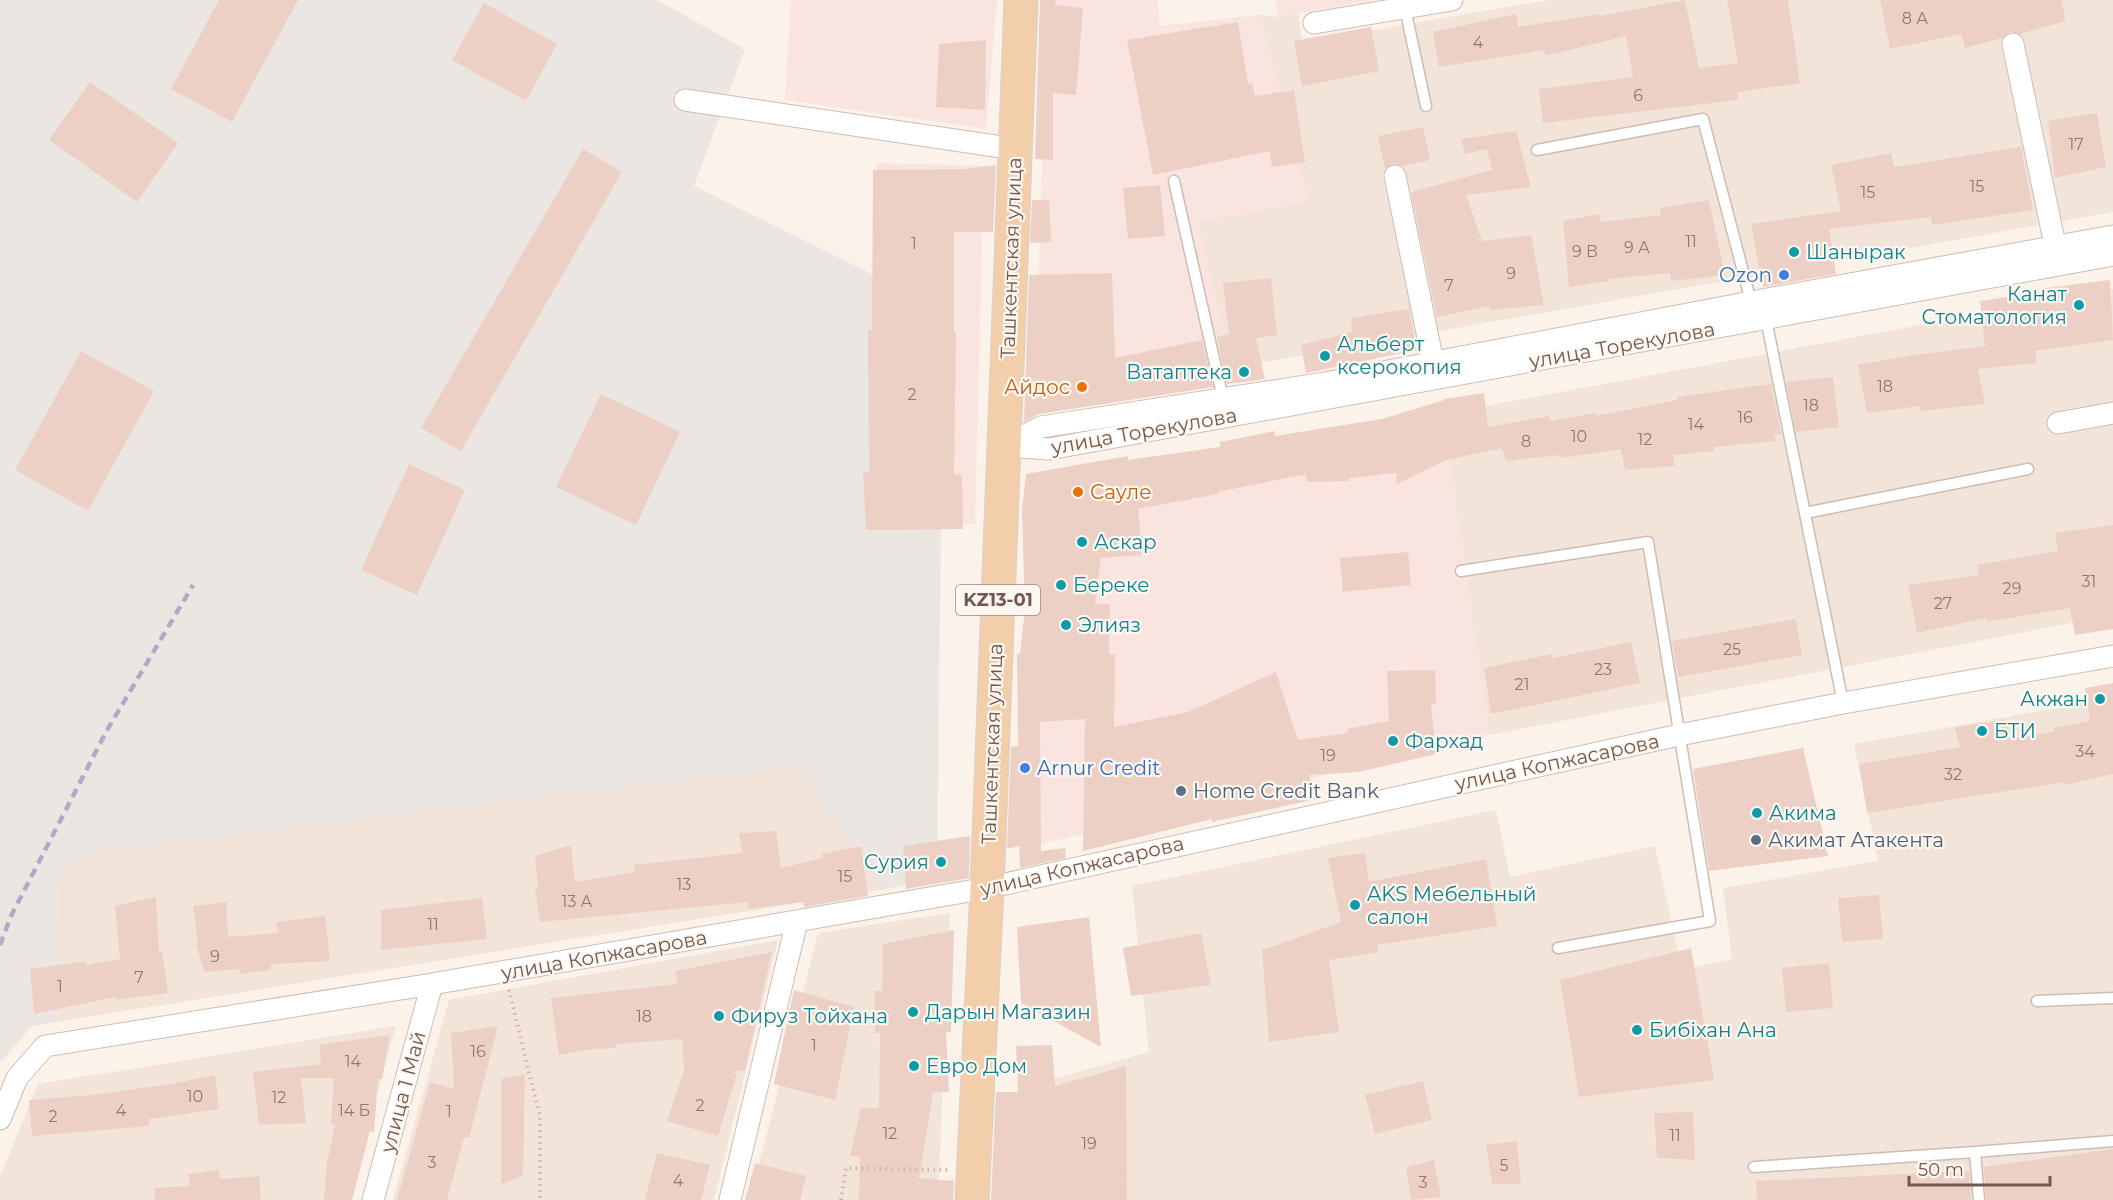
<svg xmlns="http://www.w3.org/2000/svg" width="2113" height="1200" font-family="Montserrat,sans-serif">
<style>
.residential{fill:#f2e4d9}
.commercial{fill:#f9e4df}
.industrial{fill:#ece6e3}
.building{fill:#edd0c5}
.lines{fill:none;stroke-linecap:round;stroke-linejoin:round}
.service-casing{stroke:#cebcb4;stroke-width:13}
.minor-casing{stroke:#cebcb4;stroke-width:23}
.primary-casing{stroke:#d8d0ce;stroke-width:35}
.path{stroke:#d2b3a8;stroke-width:4;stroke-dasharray:1.5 4.5;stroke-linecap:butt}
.service{stroke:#fff;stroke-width:10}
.minor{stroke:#fff;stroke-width:21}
.primary{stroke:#f2cfaa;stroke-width:33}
.rail{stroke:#b4a9c4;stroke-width:4.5;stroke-dasharray:9 6;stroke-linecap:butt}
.culture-dot{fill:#0f9aa8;stroke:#fdf7f1;stroke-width:2}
.shop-dot{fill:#3f7fe0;stroke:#fdf7f1;stroke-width:2}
.food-dot{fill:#e8710a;stroke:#fdf7f1;stroke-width:2}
.service-dot{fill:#5c6f8a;stroke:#fdf7f1;stroke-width:2}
.labels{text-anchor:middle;stroke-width:4.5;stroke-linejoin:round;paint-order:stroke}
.number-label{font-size:16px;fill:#92766d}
.shield{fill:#fdf7f1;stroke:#9c8880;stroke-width:1.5}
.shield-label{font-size:18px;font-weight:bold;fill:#735850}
.culture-label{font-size:20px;fill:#0d838f;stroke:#fdf7f1;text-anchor:start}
.street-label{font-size:20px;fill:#735850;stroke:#fdf7f1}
.shop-label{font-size:20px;fill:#366cbe;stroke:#fdf7f1;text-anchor:end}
.food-label{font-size:20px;fill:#c56008;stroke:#fdf7f1;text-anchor:end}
.service-label{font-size:20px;fill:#4e5e75;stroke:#fdf7f1;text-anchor:start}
</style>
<rect width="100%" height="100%" fill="#fbf2ea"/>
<!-- residential -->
<path class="residential" d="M1550,0H2113V212L1231,368L1198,222L1308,201L1260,15L1278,17L1298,13L1302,42Z
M2113,289V615L1489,735L1443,414Z
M2113,698V1198L2086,1200H1028L1032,1085L1149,1052L1132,886L1496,810L1510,877L1655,846L1682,970L1732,959L1723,888L1878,861L1854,744Z
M795,767L886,889L56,1022L58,875L84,853Z
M950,913L938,1200H750L818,933Z
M778,940L714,1200H393L449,1000Z
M396,1026L348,1200H0V1177L38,1084Z"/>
<!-- commercial -->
<path class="commercial" d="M791,0H997L986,129L785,100Z
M1047,0H1158L1159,26L1260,15L1308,202L1198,222L1231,368L1035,401Z
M1275,0H1373L1278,17Z
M877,163L984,166L975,524L868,521Z
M1443,414L1489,735L1032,846L1054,482Z"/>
<!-- industrial -->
<path class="industrial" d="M0,0H657L745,49L694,186L874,275L941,523L937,878L886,889L795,767L84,853L58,876L56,1022L32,1026L0,1063Z"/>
<!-- building -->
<path class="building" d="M219,0H298L232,122L171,89Z
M1040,0H1056L1055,5L1083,8L1076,95L1053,93V160L1035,159Z
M1685,0L1699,68L1738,63L1727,0H1788L1800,83L1737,92L1738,100L1543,123L1539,89L1633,77L1626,36L1545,56L1544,50L1439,67L1433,32L1516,14L1518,27L1600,14V16Z
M1880,0H2061L2066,21L2020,34L2010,32L2002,38L1965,48L1961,34L1890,49Z
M484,3L557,44L526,101L452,60Z
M1238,22L1248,84L1252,83L1255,96L1294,90L1305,162L1272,167L1270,151L1153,175L1127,40Z
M1371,27L1379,71L1302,86L1294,41Z
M986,40L985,110L936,107L939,44Z
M90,82L178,143L137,202L49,140Z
M2097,113L2106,167L2055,178L2048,121Z
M1423,127L1430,160L1402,166L1393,163L1385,169L1378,136Z
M1516,131L1531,187L1466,195L1482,241L1531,235L1544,305L1490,310L1489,306L1437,317L1411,192L1492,170L1487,149L1465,154L1461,139Z
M2021,147L2033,210L1932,225L1931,217L1829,229L1836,274L1763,287L1751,224L1841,211L1831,165L1891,153L1894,167Z
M583,149L622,172L461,451L421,428Z
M996,165L993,232H954V332H956L954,474L962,475L963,529L866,530L863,472H869L868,330H872L873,170L963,169Z
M1160,185L1165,236L1128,239L1123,188Z
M1032,200H1049L1051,242L1030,243Z
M1709,200L1725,275L1671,281L1670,273L1608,279V281L1569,287L1563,221L1599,214L1600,222L1661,215L1660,208Z
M1112,273L1115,358L1202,340L1213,387L1039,414L1024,422L1029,275Z
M1271,278L1277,335L1256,338L1265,379L1227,384L1217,337L1229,334L1223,283Z
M2110,280L2113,340L2035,351L2037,363L1978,369L1985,404L1921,411L1920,406L1867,413L1858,365L1907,356L1985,346L1980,301L2046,291V288Z
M1409,309L1417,350L1306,373L1301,345L1352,332L1351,318Z
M81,351L154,391L88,511L15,470Z
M1833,377L1839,427L1796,432L1786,382Z
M1771,384L1781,434H1774L1776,441L1714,447L1715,451L1673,455L1675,466L1625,470L1621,449L1562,458L1561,455L1506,461L1502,448L1446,460L1397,484L1396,473L1349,478L1350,481L1307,482L1306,474L1218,492V494L1138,509L1142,555L1101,558L1095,604H1110L1109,654H1115L1114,727L1188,712L1276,672L1298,740L1348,733L1347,729L1389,721L1387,671L1435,670L1436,704H1431L1436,754L1359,772L1309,775L1316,799L1212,822V819L1083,851L1085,719L1040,722L1041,851L1065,848L1066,858L1020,868L1019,846L1007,849L1011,747L1018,746L1017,654H1020L1025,608L1022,510L1026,474L1128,456V460L1220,447V442L1275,431V436L1382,419L1444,400V399L1484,393L1488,427L1549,416L1550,421L1596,413V416L1677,400V397Z
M601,394L680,432L636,525L556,487Z
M409,464L465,490L417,595L361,570Z
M2113,525V629L2075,635L2070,608L1987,622L1986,618L1917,633L1908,585L1979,575L1977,565L2058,551L2055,533Z
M1408,552L1411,585L1343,592L1340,558Z
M1796,619L1802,655L1678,677L1672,641Z
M1631,642L1640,683L1491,714L1484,668L1552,654L1553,658Z
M2113,683V774L2065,785V782L1867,813L1859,764L1960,747L1955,728L2007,719L2010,739L2054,732L2053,728L2090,721L2085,688Z
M1803,748L1828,856L1709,871L1693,769Z
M776,831L781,868L823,858L822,854L861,846L868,896L804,907L803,902L749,909L748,902L540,922L535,888H538L535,856L571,845L575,882L635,872L634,865L742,853L739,833Z
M970,836L969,878L906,889L903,846Z
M1365,853L1369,882L1486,859L1497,926L1377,945L1378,952L1329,960L1339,1032L1269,1042L1262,950L1341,922L1328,858Z
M1879,895L1883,939L1842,942L1838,898Z
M156,897L159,952H162L168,993L115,1000V997L34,1014L30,969L86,961V965L120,959L115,906Z
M482,898L487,939L381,950V910Z
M226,902L228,937L278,933L276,922L325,916L330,961L271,964V970L240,974L239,969L204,972L196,943H198L193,906Z
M1089,917L1101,1047L1021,1003L1017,927Z
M954,930L951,1032H946L949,1092H933L919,1178L954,1181L953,1200H859L860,1157L850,1156L861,1108H879L880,1033H875V991H882L883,944Z
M1201,933L1211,985L1131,996L1123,948Z
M1691,948L1714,1080L1579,1097L1560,980Z
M772,952L745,1071L738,1070L718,1136L667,1121L684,1071L682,1039L616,1044L617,1048L592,1049L559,1055L551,998L677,984L676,971Z
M1829,963L1833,1008L1786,1012L1782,968Z
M794,990L854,1007L835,1100L774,1084Z
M498,1026L469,1138L464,1137L447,1200H397L430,1082L454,1089L451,1033Z
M390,1035L382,1079H378L374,1132L370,1131L352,1200H324L327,1163L335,1125H331L334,1078H301L306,1123L259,1125L253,1072L321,1064L319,1045Z
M1052,1045L1055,1086L1126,1066L1127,1200H991L996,1092H1018L1016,1046Z
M525,1074L523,1176L501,1184V1079Z
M215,1075L219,1109L149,1119V1126L32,1136L29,1100L92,1095L171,1084Z
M1423,1081L1432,1120L1375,1134L1365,1095Z
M1693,1112L1695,1160L1657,1158L1654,1113Z
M1517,1141L1521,1184H1492L1486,1145Z
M2113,1149V1200H1986L1984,1167Z
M657,1153L710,1165L701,1200H645Z
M1434,1160L1441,1197L1411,1200L1406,1167Z
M755,1163L806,1176L800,1200H745Z
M219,1170L220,1179L259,1176L261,1200H155V1188L190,1186L188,1174Z
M1969,1171L1971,1200H1757L1756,1181Z"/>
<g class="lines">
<defs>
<path id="service" d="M1405,8L1426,106
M1537,150L1703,119L1751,302
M1174,181L1223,399
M1766,319L1843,703
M1805,513L2028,469
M1461,571L1648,542L1710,921L1558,948
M2037,1001L2113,998
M1754,1167L1975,1152
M1979,1200L1975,1152L2113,1141"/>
<path id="minor" d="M1314,23L1452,0
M2013,44L2055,245
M685,100L1015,149
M1395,176L1433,362
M2058,423L2113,413
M1004,446L1041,427L1325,383L1751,302L2113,236
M1004,446L1049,449L2113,255
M0,1119L17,1078L45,1046L432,984L987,888L1679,735L1843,703L2113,656
M373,1200L432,984
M730,1200L797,921"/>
<path id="primary" d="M972,1200L987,888L1021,0"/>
</defs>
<!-- service casing -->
<use href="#service" class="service-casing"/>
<!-- minor casing -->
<use href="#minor" class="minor-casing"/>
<!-- primary casing -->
<use href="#primary" class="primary-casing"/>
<!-- path -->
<path class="path" d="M509,990L540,1117V1200
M841,1200L846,1168L949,1170"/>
<!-- service -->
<use href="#service" class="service"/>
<!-- minor -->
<use href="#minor" class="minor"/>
<!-- primary -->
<use href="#primary" class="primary"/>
<!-- rail -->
<path class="rail" d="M0,945L11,916L106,732L193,585"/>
</g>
<!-- markers -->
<g class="culture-dot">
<circle cx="1794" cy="252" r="6"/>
<circle cx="2079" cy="305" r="6"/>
<circle cx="1325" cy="356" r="6"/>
<circle cx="1244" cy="372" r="6"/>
<circle cx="1082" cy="542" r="6"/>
<circle cx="1061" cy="585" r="6"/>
<circle cx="1066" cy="625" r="6"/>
<circle cx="2100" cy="699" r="6"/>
<circle cx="1982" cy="731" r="6"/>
<circle cx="1393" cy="741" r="6"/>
<circle cx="1757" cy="813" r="6"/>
<circle cx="941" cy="862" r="6"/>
<circle cx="1355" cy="905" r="6"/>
<circle cx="913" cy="1012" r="6"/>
<circle cx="719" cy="1016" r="6"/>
<circle cx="1637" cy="1030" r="6"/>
<circle cx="914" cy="1066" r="6"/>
</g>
<g class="shop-dot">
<circle cx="1784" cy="275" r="6"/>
<circle cx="1025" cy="768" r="6"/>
</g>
<g class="food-dot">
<circle cx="1082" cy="387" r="6"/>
<circle cx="1078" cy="492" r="6"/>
</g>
<g class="service-dot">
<circle cx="1181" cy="791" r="6"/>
<circle cx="1756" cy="840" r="6"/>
</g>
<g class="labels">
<!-- number labels -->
<g class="number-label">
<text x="1915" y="24">8 А</text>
<text x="1478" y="48">4</text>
<text x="1638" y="101">6</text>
<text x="2076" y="150">17</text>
<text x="1977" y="192">15</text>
<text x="1868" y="198">15</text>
<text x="1691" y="247">11</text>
<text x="914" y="249">1</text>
<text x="1637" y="253">9 А</text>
<text x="1585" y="257">9 В</text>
<text x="1511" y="279">9</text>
<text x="1449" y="291">7</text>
<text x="1885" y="392">18</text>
<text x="912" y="400">2</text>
<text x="1811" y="411">18</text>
<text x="1745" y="423">16</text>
<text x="1696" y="430">14</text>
<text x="1579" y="442">10</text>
<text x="1645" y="445">12</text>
<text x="1526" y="447">8</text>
<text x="2089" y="587">31</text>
<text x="2012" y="594">29</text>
<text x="1943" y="609">27</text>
<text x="1732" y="655">25</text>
<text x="1603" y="675">23</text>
<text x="1522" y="690">21</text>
<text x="2085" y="757">34</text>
<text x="1328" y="761">19</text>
<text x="1953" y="780">32</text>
<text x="845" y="882">15</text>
<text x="684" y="890">13</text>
<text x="577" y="907">13 А</text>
<text x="433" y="930">11</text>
<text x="215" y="962">9</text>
<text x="139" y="983">7</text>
<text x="60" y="992">1</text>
<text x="644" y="1022">18</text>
<text x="814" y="1051">1</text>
<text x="478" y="1057">16</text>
<text x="353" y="1067">14</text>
<text x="195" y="1102">10</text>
<text x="279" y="1103">12</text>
<text x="700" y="1111">2</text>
<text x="121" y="1116">4</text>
<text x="354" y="1116">14 Б</text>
<text x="449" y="1117">1</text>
<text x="53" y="1122">2</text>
<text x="890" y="1139">12</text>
<text x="1675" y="1141">11</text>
<text x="1089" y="1149">19</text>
<text x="432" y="1168">3</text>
<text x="1504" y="1171">5</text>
<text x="678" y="1186">4</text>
<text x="1423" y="1188">3</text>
</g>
<!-- shield labels -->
<rect class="shield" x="956" y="585" width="84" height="30" rx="4.5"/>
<g class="shield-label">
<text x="998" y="606">KZ13-01</text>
</g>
<!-- culture labels -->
<g class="culture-label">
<text x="1806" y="259">Шанырак</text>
<text x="2067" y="301" text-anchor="end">Канат<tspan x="2067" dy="23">Стоматология</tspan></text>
<text x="1337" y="351">Альберт<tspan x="1337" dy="23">ксерокопия</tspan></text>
<text x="1232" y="379" text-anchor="end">Ватаптека</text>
<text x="1094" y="549">Аскар</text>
<text x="1073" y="592">Береке</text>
<text x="1078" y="632">Элияз</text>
<text x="2088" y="706" text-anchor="end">Акжан</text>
<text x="1994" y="738">БТИ</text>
<text x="1405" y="748">Фархад</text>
<text x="1769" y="820">Акима</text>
<text x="929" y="869" text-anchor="end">Сурия</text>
<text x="1367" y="901">AKS Мебельный<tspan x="1367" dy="23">салон</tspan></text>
<text x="925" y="1019">Дарын Магазин</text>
<text x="731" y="1023">Фируз Тойхана</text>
<text x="1649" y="1037">Бибіхан Ана</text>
<text x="926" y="1073">Евро Дом</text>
</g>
<!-- street labels -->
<g class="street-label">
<text transform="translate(1011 258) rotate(-88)" y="7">Ташкентская улица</text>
<text transform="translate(1622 345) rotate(-10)" y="7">улица Торекулова</text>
<text transform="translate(1144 431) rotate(-10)" y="7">улица Торекулова</text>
<text transform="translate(992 744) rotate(-88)" y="7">Ташкентская улица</text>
<text transform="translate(1557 762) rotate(-12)" y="7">улица Копжасарова</text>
<text transform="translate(1082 866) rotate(-13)" y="7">улица Копжасарова</text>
<text transform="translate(604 955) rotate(-10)" y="7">улица Копжасарова</text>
<text transform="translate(403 1092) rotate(-75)" y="7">улица 1 Май</text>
</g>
<!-- shop labels -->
<g class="shop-label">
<text x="1772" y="282">Ozon</text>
<text x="1037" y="775" text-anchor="start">Arnur Credit</text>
</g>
<!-- food labels -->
<g class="food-label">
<text x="1070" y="394">Айдос</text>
<text x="1090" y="499" text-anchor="start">Сауле</text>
</g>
<!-- service labels -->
<g class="service-label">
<text x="1193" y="798">Home Credit Bank</text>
<text x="1768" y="847">Акимат Атакента</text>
</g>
</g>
<!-- scale -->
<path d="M1909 1176v9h141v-9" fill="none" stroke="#735850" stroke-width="3"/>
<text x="1918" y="1176" font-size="18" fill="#735850" stroke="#fdf7f1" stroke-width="4.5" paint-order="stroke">50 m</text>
</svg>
